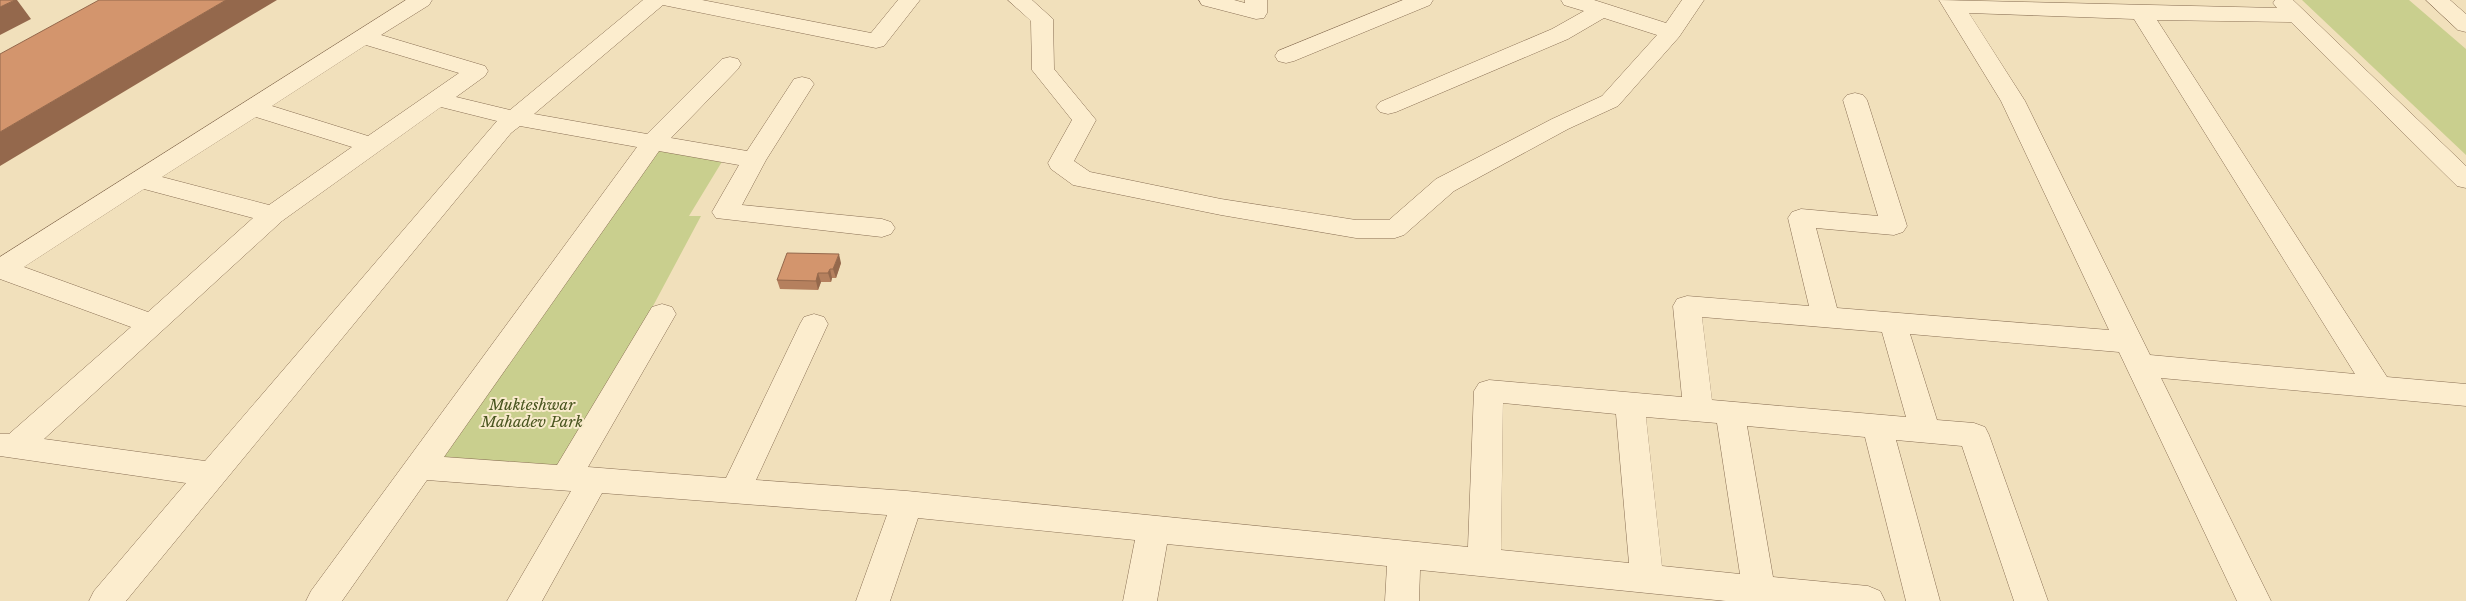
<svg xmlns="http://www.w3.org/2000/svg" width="2466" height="601" font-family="'Libre Baskerville',serif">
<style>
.green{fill:#c9cf8e}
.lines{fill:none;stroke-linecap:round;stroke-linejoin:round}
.minor-casing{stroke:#896f54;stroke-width:1}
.minor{fill:#fcedce;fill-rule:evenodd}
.wall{fill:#b5805e}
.shaded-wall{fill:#94684c}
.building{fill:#d3956d;stroke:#94684c}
.labels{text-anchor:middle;stroke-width:4;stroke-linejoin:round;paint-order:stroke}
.park-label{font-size:15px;font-style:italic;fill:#49551f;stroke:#f8eacb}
</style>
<rect width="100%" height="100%" fill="#f1e0bb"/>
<!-- green -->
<path class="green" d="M2302,0H2409L2466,49V155Z
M655,147L723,160L689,216H701L564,473L429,462Z"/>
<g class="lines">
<defs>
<path id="minor" d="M406,0H432L429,5L381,35L485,66L488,71L485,76L456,97L510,110L643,0H702L871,33L898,0H920L884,46L876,48L663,5L534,114L647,134L722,59L730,57L738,59L741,64L738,69L671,138L747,151L794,79L802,77L810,79L814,84L766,160L742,205L882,219L891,222L895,228L891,234L882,237L716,218L712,212L739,165L659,151L444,457L557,465L652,307L662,304L672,307L676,314L588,467L726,478L800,324L804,317L814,314L824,317L828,324L756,480L907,491L1468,547L1474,391L1479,383L1489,380L1682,397L1673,306L1677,299L1687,296L1809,306L1788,218L1792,212L1801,209L1878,216L1843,100L1847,95L1855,93L1863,95L1867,100L1907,226L1903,232L1894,235L1816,228L1837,308L2109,330L2001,101L1939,0L2277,8L2273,3L2275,0H2293L2466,166V188L2457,186L2291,22L2157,20L2387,377L2466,384V406L2161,378L2271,601H2237L2119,352L1910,334L1937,420L1974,423L1985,427L1989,435L2048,601H2014L1962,446L1896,440L1940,601H1906L1865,437L1747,426L1773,577L1868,586L1880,591L1885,601H1726L1420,570L1419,601H1385L1387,566L1167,544L1157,601H1123L1135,540L918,518L890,601H856L887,515L602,493L542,601H507L571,491L427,480L342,601H306L311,591L637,147L520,126L511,133L126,601H89L94,591L186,483L0,456V434H9L131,327L0,279V257ZM1969,13L2134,19L2355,374L2150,355L2025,101ZM366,45L459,73L368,136L272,106ZM441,107L497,121L205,461L44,439L282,221ZM256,117L352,147L269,205L162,177ZM144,189L253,218L148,312L24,267ZM1702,317L1882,332L1906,417L1712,400ZM1503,403L1616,414L1629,563L1501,550ZM1646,417L1717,423L1740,574L1662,566Z
M1008,0H1032L1053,19L1054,69L1096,120L1074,161L1090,172L1221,199L1356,220H1389L1436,179L1552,119L1602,96L1657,35L1604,18L1568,39L1396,112L1388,114L1380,112L1376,107L1380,102L1552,29L1584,11L1564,5L1561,0H1594L1666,23L1682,0H1704L1679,37L1618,106L1568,129L1454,191L1404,235L1395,238H1356L1221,215L1073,185L1051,169L1048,163L1072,120L1032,70L1031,21Z
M1199,0H1234L1245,3V0H1267V13L1264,18L1256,19L1202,5Z
M1403,0H1433L1430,5L1294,61L1286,63L1278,61L1275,56L1278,51Z
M2426,0H2450L2466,14V32L2458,30Z"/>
</defs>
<!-- minor casing -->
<use href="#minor" class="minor-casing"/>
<!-- minor -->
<use href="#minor" class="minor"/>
</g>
<!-- wall -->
<path class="wall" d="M841,263L836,278H832L831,282H821L818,290L780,289L777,280Z"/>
<!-- shaded-wall -->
<path class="shaded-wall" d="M15,0H17L31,19L0,35V7Z
M226,0H277L0,166V132Z
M839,254L841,263L836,278L833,269Z
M830,269L832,278L831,282L828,273Z
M818,273L821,282L818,290L816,281Z"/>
<!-- building -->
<path class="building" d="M0,0H15L0,7Z
M99,0H226L0,132V54Z
M787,253L839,254L833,269H830L828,273H818L816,281L777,280Z"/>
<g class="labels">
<!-- park labels -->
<g class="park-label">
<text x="532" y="410">Mukteshwar<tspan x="532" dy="17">Mahadev Park</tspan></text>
</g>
</g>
</svg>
